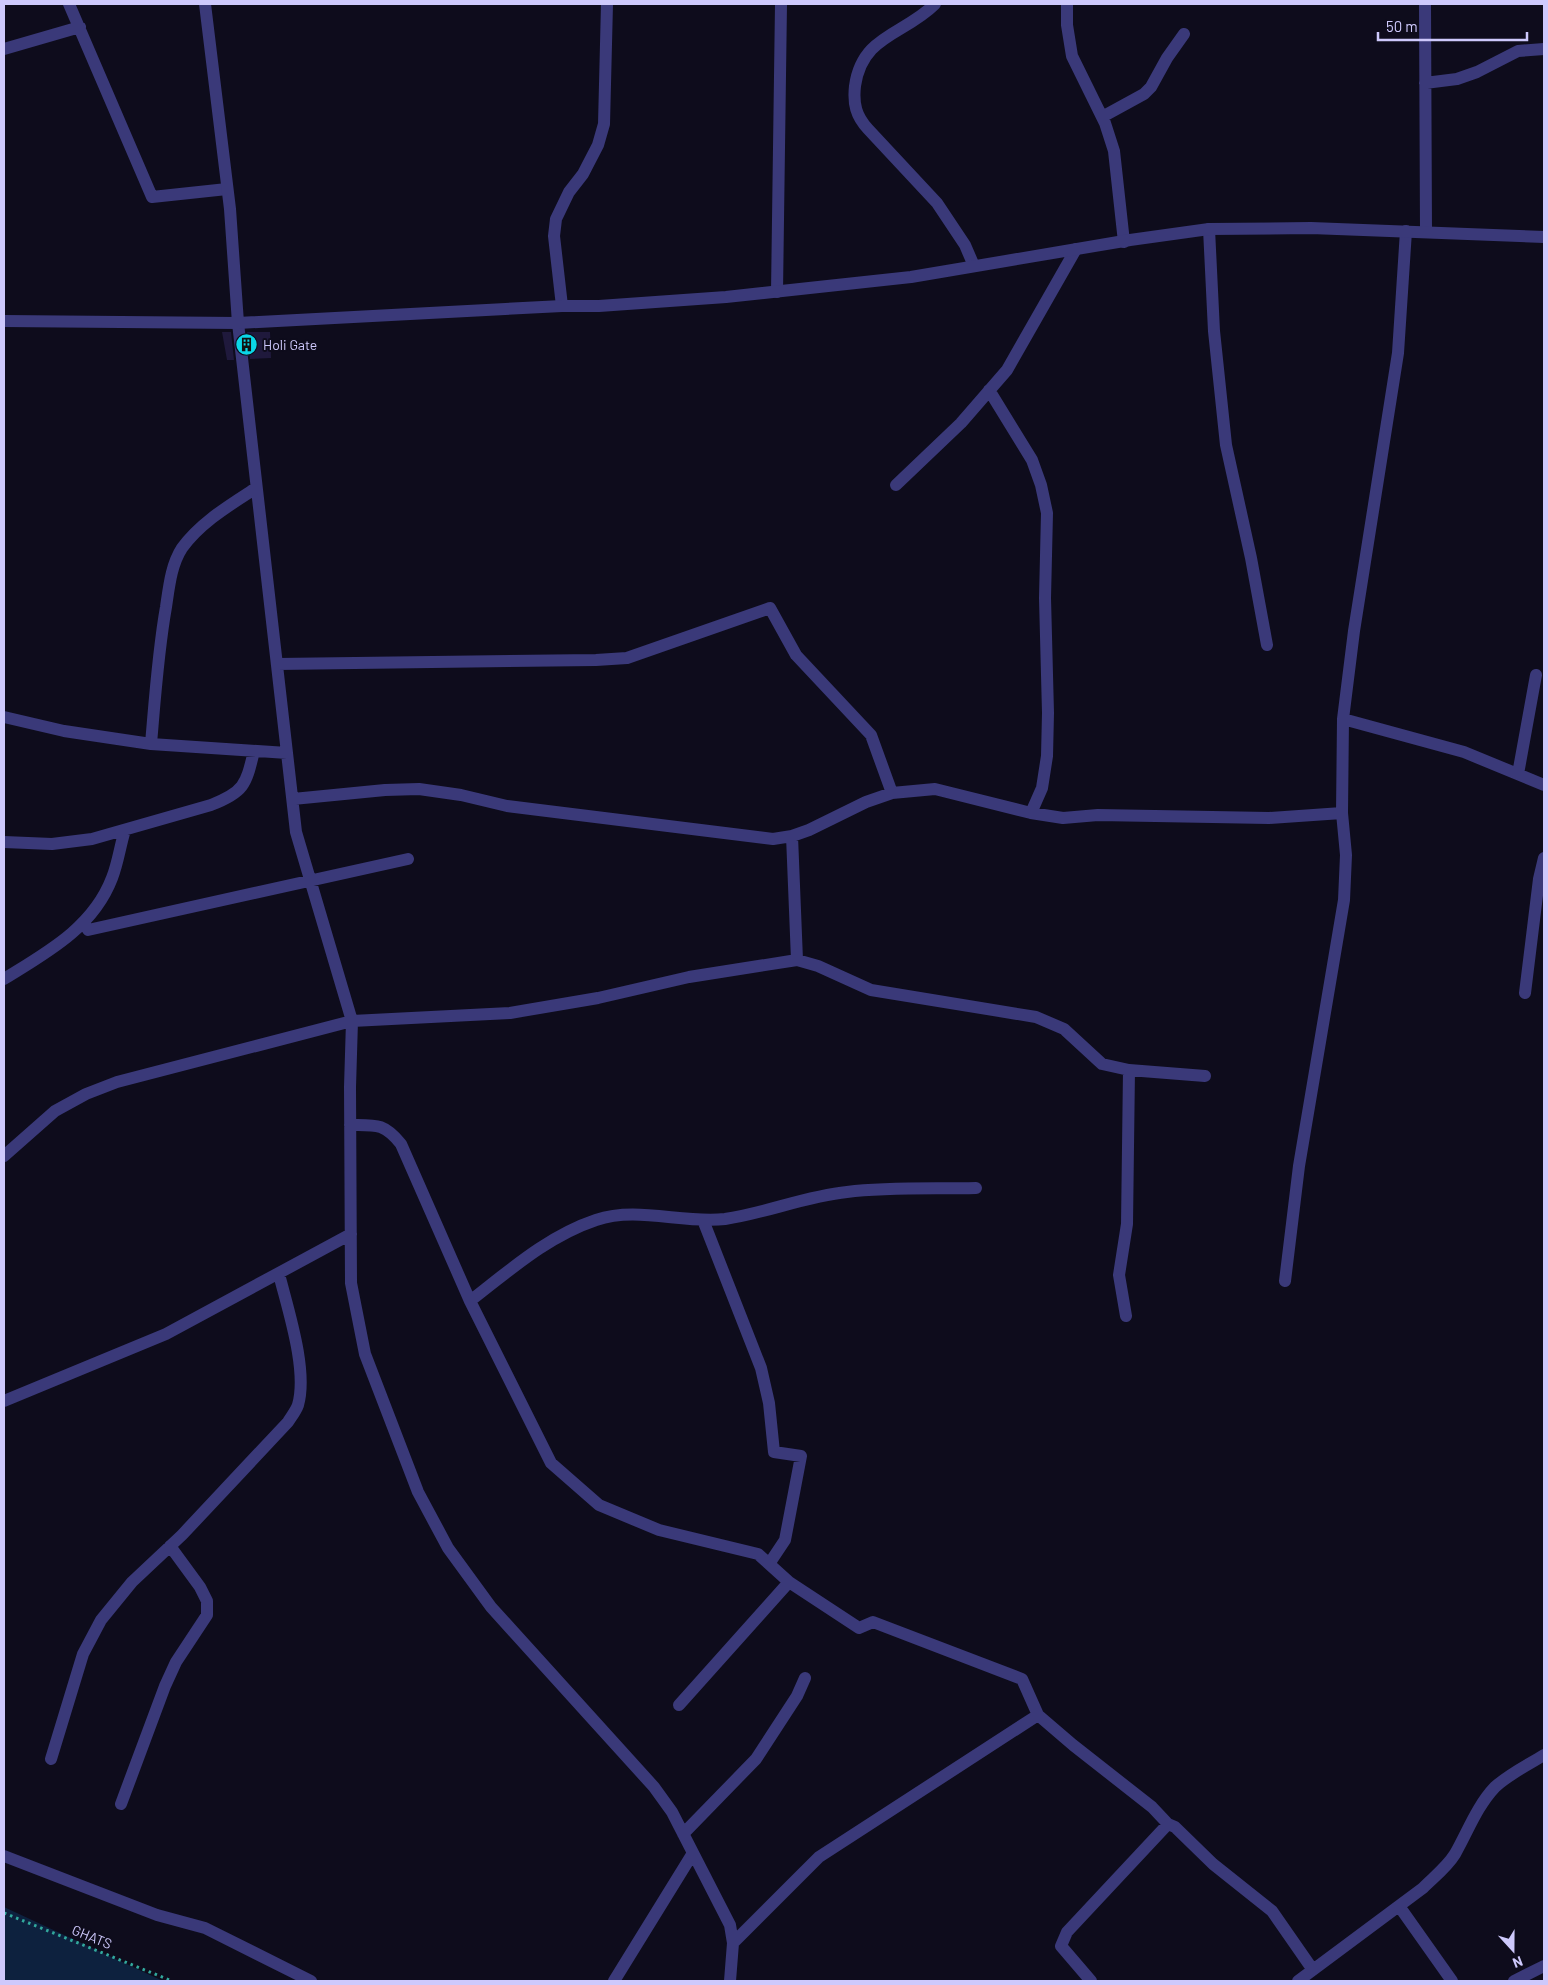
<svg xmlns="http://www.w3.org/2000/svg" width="1548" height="1985" font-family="Barlow,sans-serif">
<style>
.water{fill:#0d213e}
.building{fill:#1f193c}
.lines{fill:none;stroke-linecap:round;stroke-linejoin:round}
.path{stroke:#32a89d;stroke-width:3;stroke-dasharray:2.5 4;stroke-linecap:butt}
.minor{stroke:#3a3979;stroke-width:12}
.tertiary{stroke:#3a3979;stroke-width:12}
.labels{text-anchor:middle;stroke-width:4;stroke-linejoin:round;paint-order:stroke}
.poi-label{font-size:14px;fill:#cec9fc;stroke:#0e0c1c;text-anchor:start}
.street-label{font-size:14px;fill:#cec9fc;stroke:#0e0c1c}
</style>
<rect width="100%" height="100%" fill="#0e0c1c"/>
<!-- water -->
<path class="water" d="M4,1907L163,1981H4Z"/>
<!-- building -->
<path class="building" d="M222,332H231L234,360H227Z
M247,332H270L271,358L250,359Z"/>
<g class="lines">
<!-- path -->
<path class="path" d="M4,1913L172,1981"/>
<!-- minor -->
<path class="minor" d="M69,4L152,197L227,189
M935,4C904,35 862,35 855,86C853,104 856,116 868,129L937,203L965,245L974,266
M1067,4V25L1072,56L1105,123L1114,151L1124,242
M1425,4L1426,232
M4,49L80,27
M1425,83L1457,79L1477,72L1518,51L1544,49
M1102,117L1144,94L1151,87L1167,58L1184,34
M1209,229L1214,331L1226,445L1251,558L1267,645
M777,292L781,4
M562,306L554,236L556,219L569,192L583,174L598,145L604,124L607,4
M238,323L296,832L352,1021L350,1087L351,1283L365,1354L418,1492L448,1548L491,1607L654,1787L672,1812L730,1925L733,1943L730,1981
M989,390L1032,460L1041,485L1047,513L1045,598L1048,713L1047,756L1042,788L1031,813
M896,485L961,423L1007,370L1076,249
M277,664L596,660L627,658L770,608L796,655L871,735L892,793
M4,717L64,731L151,744L287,753
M1343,719L1464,752L1544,785
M151,744C155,698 158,652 166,607C169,587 171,565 182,548C201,522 230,505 256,488
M1518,774L1536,675
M293,799L385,790L419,789L461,795L507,806L773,839L792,836L809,830L866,802L892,793L935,789L1031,813L1063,818L1098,815L1269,818L1342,813
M792,836L797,960
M4,842L52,844L92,839L211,805C245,792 246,784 254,751
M88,930L408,859
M4,979C46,953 93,928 112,878C118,863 120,846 125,830
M1525,993L1539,879L1544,858
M350,1125C376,1125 384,1123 401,1144L470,1301L551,1463L599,1505L659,1530L758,1554L789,1582L679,1705
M4,1156L55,1111L86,1094L117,1082L352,1021L510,1013L598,998L689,977L797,960L818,966L871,990L1036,1017L1064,1029L1102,1064L1129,1070L1205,1076
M703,1220L761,1368L769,1403L774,1452L801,1456L785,1540L769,1564
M1285,1281L1299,1166L1344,900L1346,855L1342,813L1343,719L1354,631L1398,353L1406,231
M470,1301C510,1270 548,1236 596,1220C637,1206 683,1224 725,1219C766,1213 806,1196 847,1192C889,1187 933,1189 976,1188
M1126,1316L1119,1275L1127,1224L1129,1070
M4,1401L166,1334L351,1234
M789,1582L859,1628L873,1622L1022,1679L1038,1715L1073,1745L1152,1807L1168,1824L1175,1827L1213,1864L1272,1911L1313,1970
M51,1759L83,1654L101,1620L132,1582L182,1535L288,1422C291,1417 296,1411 298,1405C308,1370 288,1310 279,1274
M121,1804L165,1686L176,1662L207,1615V1601L200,1587L170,1546
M683,1834L756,1759L797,1696L805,1678
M4,1856L157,1915L205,1928L311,1981
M1399,1906L1452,1981
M733,1943L819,1857L1038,1715
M614,1981L693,1853
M1091,1981L1061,1946L1067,1932L1168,1824
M1298,1981L1423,1888C1434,1877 1447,1867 1455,1854C1468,1831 1477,1806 1495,1787C1509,1774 1528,1765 1544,1755
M1514,1981L1544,1966"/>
<!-- tertiary -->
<path class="tertiary" d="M205,4L230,209L238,323
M4,321L238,323L562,306H599L726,297L911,277L1130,240L1209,229L1311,228L1544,237"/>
</g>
<!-- icons -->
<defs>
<symbol id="building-disc" viewBox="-11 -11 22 22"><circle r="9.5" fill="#0bd6e7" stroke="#0e0c1c"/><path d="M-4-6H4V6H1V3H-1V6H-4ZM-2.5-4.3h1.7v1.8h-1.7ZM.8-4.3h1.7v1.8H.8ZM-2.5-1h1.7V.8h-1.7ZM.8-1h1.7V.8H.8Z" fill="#111"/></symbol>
</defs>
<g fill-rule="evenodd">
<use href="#building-disc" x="234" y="332" width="25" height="25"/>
</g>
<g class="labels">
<!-- poi labels -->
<g class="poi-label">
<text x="263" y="350">Holi Gate</text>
</g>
<!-- street labels -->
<g class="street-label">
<text transform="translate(92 1937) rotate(22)" y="5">GHATS</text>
</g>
</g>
<!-- border -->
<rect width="1548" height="1985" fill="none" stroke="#cec9fc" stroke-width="10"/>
<!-- north arrow -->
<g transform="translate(1513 1950) rotate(159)" stroke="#0e0c1c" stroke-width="4" paint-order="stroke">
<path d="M0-4L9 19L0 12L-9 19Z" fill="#cec9fc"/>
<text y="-8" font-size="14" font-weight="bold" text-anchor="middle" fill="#cec9fc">N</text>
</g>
<!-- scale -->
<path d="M1378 32v8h149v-8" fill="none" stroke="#cec9fc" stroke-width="2.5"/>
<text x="1386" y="32" font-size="15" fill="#cec9fc" stroke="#0e0c1c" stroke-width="4" paint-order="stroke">50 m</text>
</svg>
